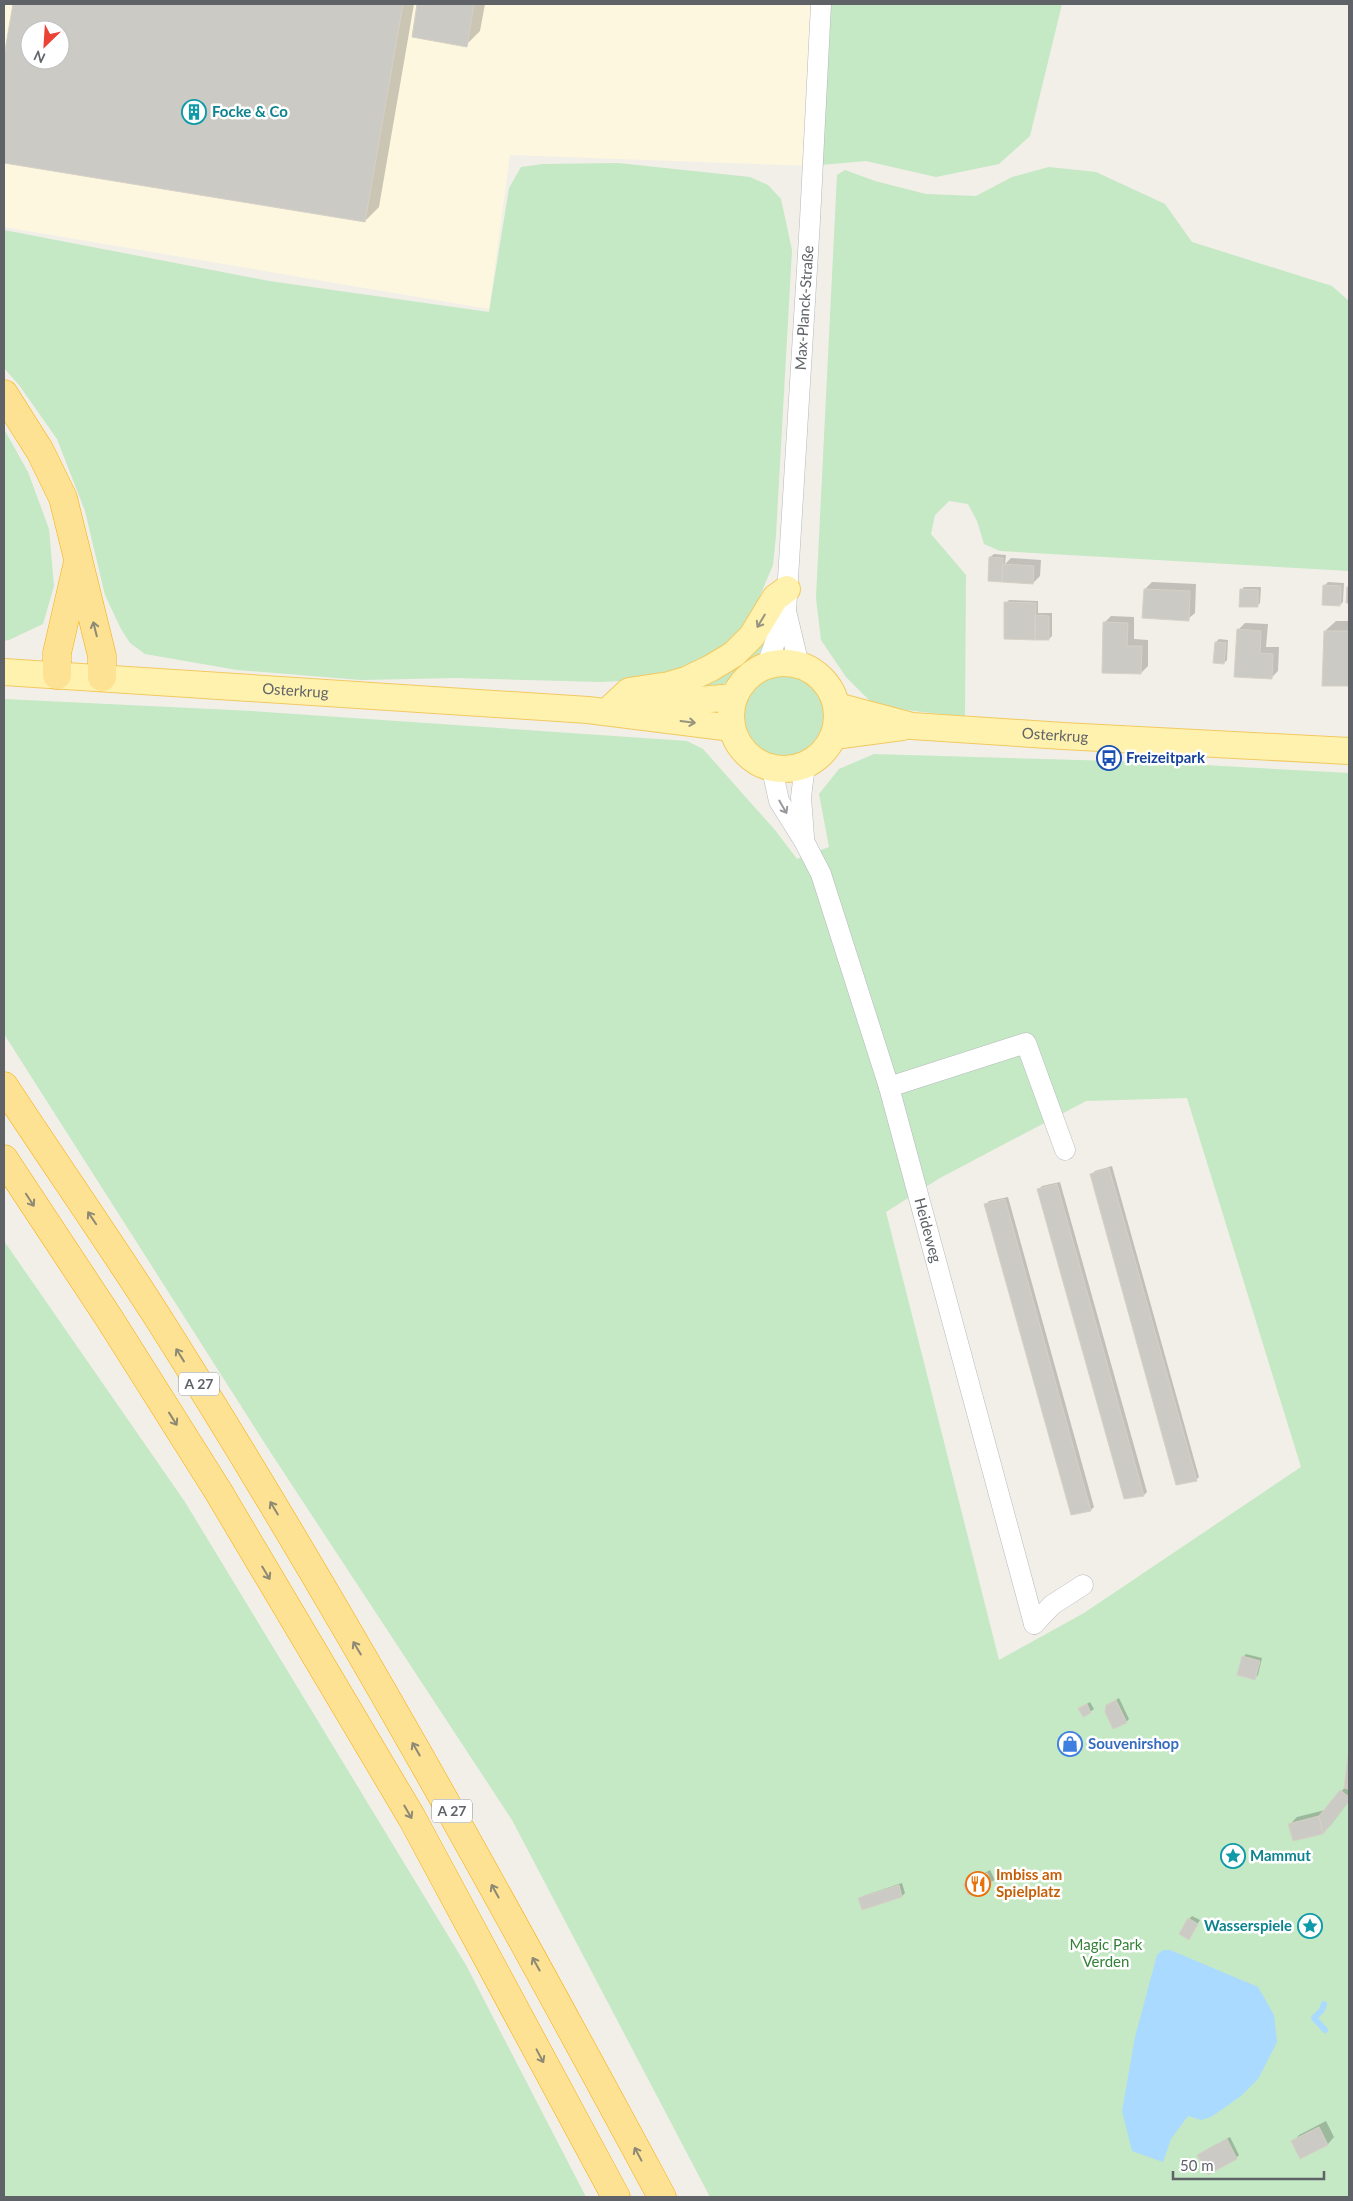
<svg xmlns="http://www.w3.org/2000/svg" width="1353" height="2201" font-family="Lato,sans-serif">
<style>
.commercial{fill:#fef7e0;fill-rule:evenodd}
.green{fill:#c5e8c5;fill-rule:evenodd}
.water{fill:#aadaff}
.shadow{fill:#0003;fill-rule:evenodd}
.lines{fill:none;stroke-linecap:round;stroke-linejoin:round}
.stream{stroke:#aadaff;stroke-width:6}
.building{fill:#cccac5;stroke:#d6d1c6;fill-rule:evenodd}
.minor-casing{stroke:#b5b8bc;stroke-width:21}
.major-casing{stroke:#f2c960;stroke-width:28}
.highway-casing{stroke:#f9ab00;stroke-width:29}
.minor{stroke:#fff;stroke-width:20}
.major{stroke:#fff2af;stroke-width:26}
.highway{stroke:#fde293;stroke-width:28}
.oneway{stroke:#979581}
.oneway2{stroke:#8e8975}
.oneway3{stroke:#979a9d}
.labels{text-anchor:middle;stroke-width:5;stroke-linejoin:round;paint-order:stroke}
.shield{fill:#fff;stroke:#8f9295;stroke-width:1}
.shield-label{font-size:14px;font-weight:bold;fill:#5f6368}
.culture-label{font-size:15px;font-weight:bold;fill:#0d838f;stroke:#fff;text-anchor:start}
.street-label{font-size:15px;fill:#5f6368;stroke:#fff}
.transit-label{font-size:15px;font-weight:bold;fill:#164399;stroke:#fff;text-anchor:start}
.shop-label{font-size:15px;font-weight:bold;fill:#366cbe;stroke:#fff;text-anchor:start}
.food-label{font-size:15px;font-weight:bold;fill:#c56008;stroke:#fff;text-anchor:start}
.park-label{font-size:15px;fill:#348238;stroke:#fff}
</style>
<rect width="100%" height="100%" fill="#f1efe8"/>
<!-- commercial -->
<path class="commercial" d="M4,4H816L809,166L510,155L489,309L4,227ZM30,30H60V60H30Z"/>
<!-- green -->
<path class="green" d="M826,4H1062L1030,136L999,164L936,177L866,161L820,165Z
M618,163L750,177L768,185L781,199L792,250L776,535L773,565L756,605L738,632L717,652L689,667L654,679L601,682L457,678L361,680L237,670L145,654L130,643L121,629L105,595L85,511L57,439L19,385L4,368V230L269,281L489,312L509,188L521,167L543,164Z
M1049,167L1096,172L1165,204L1192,242L1332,286L1349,301V571L1000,551L984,544L977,521L968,504L949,501L935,515L931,534L966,575L965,717L906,710L872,703L846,677L821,640L816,598L837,175L845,170L875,181L926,194L976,196L1012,177Z
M4,429L28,472L49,529L54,586L43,624L9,640L4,641Z
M770,629L758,657L717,689L685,690Z
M742 716a42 42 0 1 1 84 0a42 42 0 1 1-84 0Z
M4,699L252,711L687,741L703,749L775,830L797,859L829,847L819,794L839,769L874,754L1149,762L1349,773V2197H710L512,1820L269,1450L4,1034ZM1187,1098L1301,1467L1084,1613L999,1660L886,1212L940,1178L1086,1101Z
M4,1241L185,1502L466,1965L586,2197H4Z"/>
<!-- water -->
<path class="water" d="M1163,1950H1170L1258,1987L1274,2015L1277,2042L1258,2079L1241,2096L1211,2117L1201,2120L1188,2116L1171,2139L1163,2162L1132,2151L1122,2111L1135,2037L1157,1955Z"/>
<!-- shadow -->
<path class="shadow" d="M14,4H414L379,207L365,221L4,162V61ZM30,30H60V60H30Z
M418,4H485L480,31L466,45L413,36Z
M994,554L1006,555L1005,564L1011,558L1041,560L1040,576L1033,583L989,580L990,557Z
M1152,582L1196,584L1195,613L1188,619L1145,589Z
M1328,582L1344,583L1343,602L1340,605L1325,585Z
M1244,587H1261L1260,603L1257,606L1241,590Z
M1009,600L1038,601V613H1052V636L1049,639L1006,603Z
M1111,616L1134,617V639L1148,640V666L1141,673L1104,623Z
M1336,621H1349V685L1324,684L1325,631Z
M1245,623L1268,624L1266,647H1279L1278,671L1271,678L1238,630Z
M1219,639L1228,640L1227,660L1224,663L1216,642Z
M1112,1166L1199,1477L1196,1480L1092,1174L1095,1171Z
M1060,1182L1147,1492L1144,1495L1125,1498L1039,1189L1042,1186Z
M1008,1197L1094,1507L1091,1510L986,1204L989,1201Z
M1246,1654L1262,1658L1258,1675L1255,1678L1243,1657Z
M1119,1698L1129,1719L1126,1722L1108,1705Z
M1090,1702L1094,1709L1090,1712L1080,1708Z
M1349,1757V1801L1330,1826L1322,1833L1290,1824L1297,1817L1325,1810L1346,1786Z
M990,1870L995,1880L969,1893L965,1884Z
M902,1883L905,1893L902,1896L860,1899L863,1896Z
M1192,1916L1200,1920L1189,1938V1919Z
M1326,2121L1334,2137L1328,2144L1300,2157L1293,2142L1299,2135Z
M1230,2137L1239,2155L1236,2158L1202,2152Z"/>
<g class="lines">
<!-- stream -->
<path class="stream" d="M1324,2004L1322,2010L1314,2018L1325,2030"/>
</g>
<!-- building -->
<path class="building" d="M13,4H403L365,222L4,163V56ZM30,30H60V60H30Z
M417,4H474L467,47L412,37Z
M989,557L1003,558L1002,582L988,581Z
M1003,564L1034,566L1033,584L1002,582Z
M1323,585L1341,586L1340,606L1322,605Z
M1347,587H1349V603H1346Z
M1144,589L1190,591L1189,621L1142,618Z
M1240,589L1258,590V607H1239Z
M1004,602L1036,603L1035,640L1004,639Z
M1035,615L1049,616V640H1035Z
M1103,622L1128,623L1127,646H1142L1141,674L1102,673Z
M1237,629L1261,631L1260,653L1273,654L1272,679L1234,677Z
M1324,631H1349V686H1322Z
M1215,642L1226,643L1224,664L1213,663Z
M1109,1168L1197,1481L1176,1485L1090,1174Z
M1057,1184L1144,1496L1124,1499L1037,1189Z
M1005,1199L1091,1511L1071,1515L984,1204Z
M1242,1656L1260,1661L1255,1680L1237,1675Z
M1116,1700L1127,1723L1113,1729L1105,1712L1106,1705Z
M1087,1704L1091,1713L1083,1717L1078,1708Z
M1349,1749V1789L1344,1788Z
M1340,1790L1349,1797V1800L1323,1834L1319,1816Z
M1319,1816L1323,1834L1293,1841L1288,1824Z
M987,1873L992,1884L968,1895L963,1884Z
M899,1885L902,1897L862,1910L858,1898Z
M1188,1918L1198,1924L1189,1940L1179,1934Z
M1319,2127L1328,2145L1300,2159L1291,2141Z
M1227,2139L1237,2159L1208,2175L1197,2155Z"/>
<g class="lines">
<defs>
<g id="minor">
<path d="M786,611L799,665"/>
<path id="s1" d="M767,665L786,611L810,220L821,4"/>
<path id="s2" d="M772,769L779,801L804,841L821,874L889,1087L1034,1624"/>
<path d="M804,837L801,797L805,765"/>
<path d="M889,1087L1026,1043L1065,1150"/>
<path d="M1034,1624L1052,1605L1083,1585"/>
</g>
<g id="major">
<circle cx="784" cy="716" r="53"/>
<path id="s3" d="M4,672L588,710L732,728"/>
<path d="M642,705L734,697"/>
<path id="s4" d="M837,706L912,726L1063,736L1349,751"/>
<path d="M612,707L629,691L669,685L686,680L711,668L734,654L752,636L775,598L787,589"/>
<path d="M834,736L902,727"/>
</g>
<path id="highway" d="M4,394L40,451L63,498L102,656V677
M57,675V653L77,566
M4,1086C54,1162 106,1237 155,1313C337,1600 501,1898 662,2197
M4,1159L109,1318L218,1491L412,1818L616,2197"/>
</defs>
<!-- minor casing -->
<use href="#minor" class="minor-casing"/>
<!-- major casing -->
<use href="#major" class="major-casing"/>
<!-- highway casing -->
<use href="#highway" class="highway-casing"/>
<!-- minor -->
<use href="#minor" class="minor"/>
<!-- major -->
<use href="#major" class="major"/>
<!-- highway -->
<use href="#highway" class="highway"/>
</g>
<!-- one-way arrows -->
<defs><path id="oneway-shaft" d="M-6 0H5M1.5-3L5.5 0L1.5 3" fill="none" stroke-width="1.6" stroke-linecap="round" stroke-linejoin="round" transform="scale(1.25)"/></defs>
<g class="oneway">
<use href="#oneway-shaft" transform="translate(761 621) rotate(121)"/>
<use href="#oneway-shaft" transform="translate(688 722) rotate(7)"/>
</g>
<g class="oneway2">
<use href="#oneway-shaft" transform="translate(95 629) rotate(-104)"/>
<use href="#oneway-shaft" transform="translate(30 1200) rotate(57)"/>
<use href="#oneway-shaft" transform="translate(92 1218) rotate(-124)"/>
<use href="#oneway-shaft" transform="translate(180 1355) rotate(-122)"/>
<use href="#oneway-shaft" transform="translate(173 1419) rotate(58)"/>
<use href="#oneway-shaft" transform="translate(274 1508) rotate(-121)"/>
<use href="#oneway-shaft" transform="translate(266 1573) rotate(59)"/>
<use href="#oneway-shaft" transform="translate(357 1648) rotate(-121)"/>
<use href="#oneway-shaft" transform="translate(416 1749) rotate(-120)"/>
<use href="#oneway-shaft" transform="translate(408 1812) rotate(60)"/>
<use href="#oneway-shaft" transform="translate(495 1891) rotate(-119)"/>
<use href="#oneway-shaft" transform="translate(536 1964) rotate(-119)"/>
<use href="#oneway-shaft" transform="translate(540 2056) rotate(62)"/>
<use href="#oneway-shaft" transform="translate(638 2154) rotate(-118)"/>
</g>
<use class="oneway3" href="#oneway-shaft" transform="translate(783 807) rotate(60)"/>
<!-- icons -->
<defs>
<symbol id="building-ring" viewBox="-11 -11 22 22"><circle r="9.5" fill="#fff" stroke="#0f9aa8" stroke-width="1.5"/><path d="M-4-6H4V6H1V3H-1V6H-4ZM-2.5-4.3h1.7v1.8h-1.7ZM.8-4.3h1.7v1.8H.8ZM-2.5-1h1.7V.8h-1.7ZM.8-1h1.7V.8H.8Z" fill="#0f9aa8"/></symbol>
<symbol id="bus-ring" viewBox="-11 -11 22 22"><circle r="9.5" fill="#fff" stroke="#1a4fb4" stroke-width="1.5"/><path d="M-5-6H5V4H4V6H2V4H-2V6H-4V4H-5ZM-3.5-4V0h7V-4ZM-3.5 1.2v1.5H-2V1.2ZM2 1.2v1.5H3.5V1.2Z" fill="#1a4fb4"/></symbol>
<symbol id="shop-ring" viewBox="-11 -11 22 22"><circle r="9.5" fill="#fff" stroke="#3f7fe0" stroke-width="1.5"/><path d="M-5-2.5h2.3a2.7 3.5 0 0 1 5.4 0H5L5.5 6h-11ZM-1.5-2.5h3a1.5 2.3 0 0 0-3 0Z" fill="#3f7fe0"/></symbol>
<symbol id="sight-ring" viewBox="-11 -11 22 22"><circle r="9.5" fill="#fff" stroke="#0f9aa8" stroke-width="1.5"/><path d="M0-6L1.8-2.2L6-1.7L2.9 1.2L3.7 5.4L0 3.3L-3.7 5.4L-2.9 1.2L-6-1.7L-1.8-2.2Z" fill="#0f9aa8"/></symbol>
<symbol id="restaurant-ring" viewBox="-11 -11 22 22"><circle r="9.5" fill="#fff" stroke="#e8710a" stroke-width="1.5"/><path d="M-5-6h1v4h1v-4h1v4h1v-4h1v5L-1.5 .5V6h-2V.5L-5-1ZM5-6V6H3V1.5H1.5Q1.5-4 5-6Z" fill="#e8710a"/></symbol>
</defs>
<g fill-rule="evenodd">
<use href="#building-ring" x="180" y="98" width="28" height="28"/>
<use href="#bus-ring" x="1095" y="744" width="28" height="28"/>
<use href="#shop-ring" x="1056" y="1730" width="28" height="28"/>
<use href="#sight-ring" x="1219" y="1842" width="28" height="28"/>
<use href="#restaurant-ring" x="964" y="1870" width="28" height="28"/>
<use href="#sight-ring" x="1296" y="1912" width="28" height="28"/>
</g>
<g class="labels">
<!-- shield labels -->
<g class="shield">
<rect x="179" y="1372.5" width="40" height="23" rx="4"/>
<rect x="432" y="1799.5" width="40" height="23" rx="4"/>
</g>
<g class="shield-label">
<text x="199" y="1389">A 27</text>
<text x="452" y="1816">A 27</text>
</g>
<!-- culture labels -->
<g class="culture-label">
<text x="212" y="117">Focke &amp; Co</text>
<text x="1250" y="1861">Mammut</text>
<text x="1292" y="1931" text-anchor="end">Wasserspiele</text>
</g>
<!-- street labels -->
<g class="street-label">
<text dy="5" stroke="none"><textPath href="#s1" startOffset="361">Max-Planck-Straße</textPath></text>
<text dy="5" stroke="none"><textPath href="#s3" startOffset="292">Osterkrug</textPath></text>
<text dy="5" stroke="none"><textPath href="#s4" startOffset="221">Osterkrug</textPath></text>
<text dy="5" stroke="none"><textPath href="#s2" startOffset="489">Heideweg</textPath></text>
</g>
<!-- transit labels -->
<g class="transit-label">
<text x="1126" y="763">Freizeitpark</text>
</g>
<!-- shop labels -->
<g class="shop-label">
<text x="1088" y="1749">Souvenirshop</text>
</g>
<!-- food labels -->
<g class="food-label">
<text x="996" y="1880">Imbiss am<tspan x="996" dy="17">Spielplatz</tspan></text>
</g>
<!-- park labels -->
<g class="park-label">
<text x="1106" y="1950">Magic Park<tspan x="1106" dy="17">Verden</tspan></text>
</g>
</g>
<!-- border -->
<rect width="1353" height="2201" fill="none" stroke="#5f6368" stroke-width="10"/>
<!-- north arrow -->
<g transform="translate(45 45) rotate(205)"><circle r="24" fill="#ffffff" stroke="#bfc1c3"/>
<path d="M0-4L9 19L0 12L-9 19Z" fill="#ea4335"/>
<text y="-8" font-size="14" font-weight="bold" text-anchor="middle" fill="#5f6368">N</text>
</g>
<!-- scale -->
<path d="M1173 2171v8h151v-8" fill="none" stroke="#5f6368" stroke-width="2.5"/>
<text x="1180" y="2171" font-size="15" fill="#5f6368" stroke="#ffffff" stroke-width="4" paint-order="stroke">50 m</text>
</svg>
